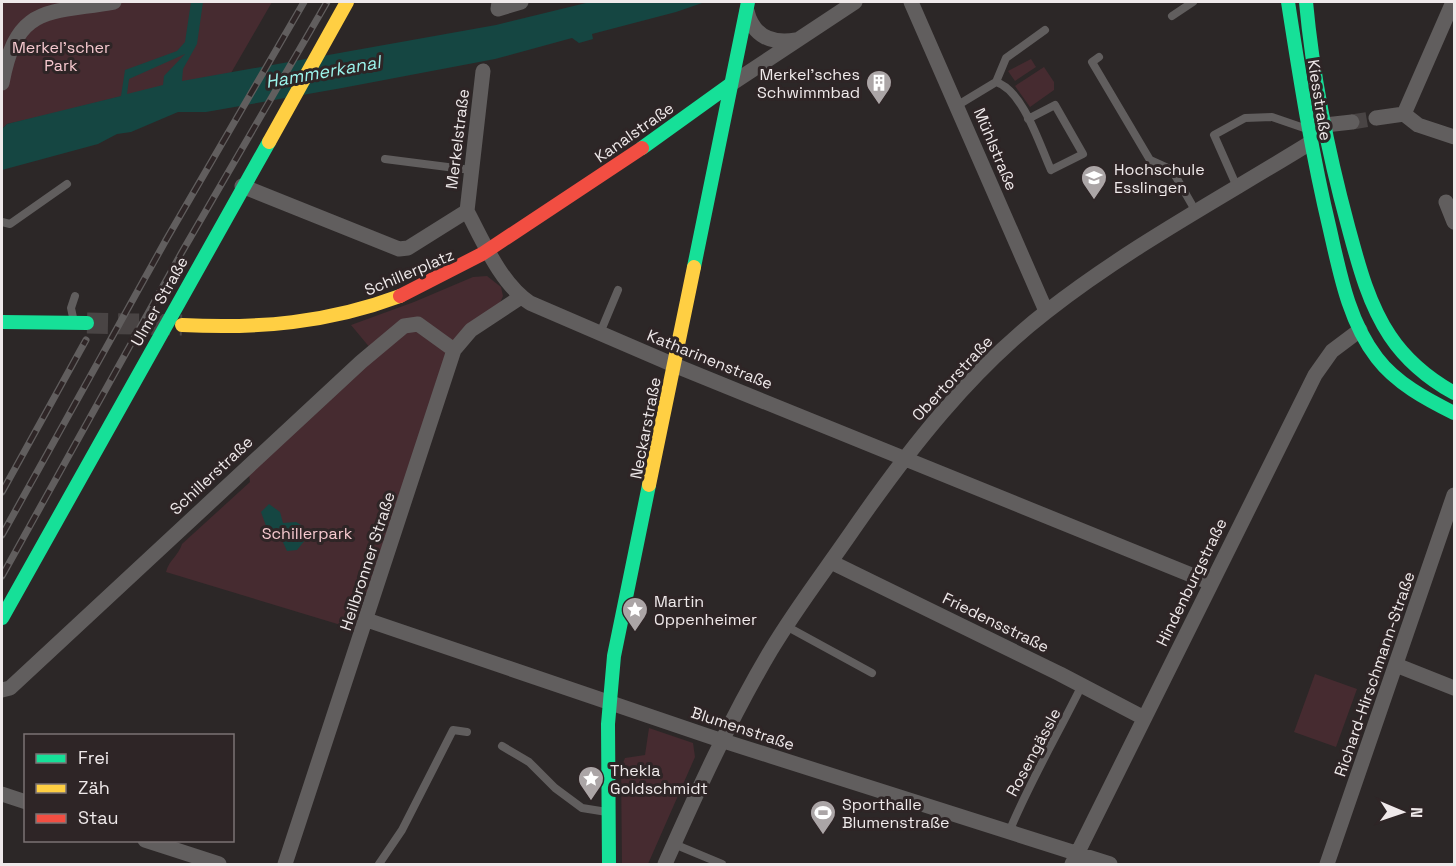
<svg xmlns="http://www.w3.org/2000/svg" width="1456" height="866" font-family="'Space Grotesk',sans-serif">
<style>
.green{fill:#462b30}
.water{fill:#154642;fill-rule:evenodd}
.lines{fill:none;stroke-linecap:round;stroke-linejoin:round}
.street-tunnel{stroke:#494444;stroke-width:15;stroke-dasharray:15 8;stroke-linecap:butt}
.secondary-tunnel{stroke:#494444;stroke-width:21;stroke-dasharray:21 10;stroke-linecap:butt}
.lane{stroke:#615e5e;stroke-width:8}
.street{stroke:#615e5e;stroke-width:15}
.fast{stroke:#16e098;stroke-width:14}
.slow{stroke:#ffcf43;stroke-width:14}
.jam{stroke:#f24e42;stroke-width:14}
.rail-casing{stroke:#615e5e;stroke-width:7}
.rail{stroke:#2e2526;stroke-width:4.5;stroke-dasharray:14;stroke-linecap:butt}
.labels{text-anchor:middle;stroke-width:6;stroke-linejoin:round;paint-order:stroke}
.park-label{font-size:16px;fill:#f6c9cf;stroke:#2e2526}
.poi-label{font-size:16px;fill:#efe9ea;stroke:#2e2526;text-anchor:start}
.street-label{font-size:16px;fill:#efe9ea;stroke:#2e2526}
.water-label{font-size:18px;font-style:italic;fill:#9cf4ec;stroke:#2e2526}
</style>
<rect width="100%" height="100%" fill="#2c2727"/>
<!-- green -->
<path class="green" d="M2,2H272L231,73C155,85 82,108 7,124L2,129Z
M1031,59L1036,67L1015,81L1008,71Z
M1044,67L1054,82V90L1030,107L1015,86Z
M487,276L501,287L503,296L499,305L467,326L409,469L354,629L166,572C169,560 179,555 182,544L250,482L249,474L376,355L351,325L414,302L473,277Z
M1315,674L1357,689L1336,747L1294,732Z
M649,728L693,743L695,757L648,864H622L621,768L625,758L645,755Z"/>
<!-- water -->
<path class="water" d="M191,2H203L197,44L183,69L182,81L496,25L590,2H705L676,12L592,34L593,39L579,43L572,38L495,59L342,88L206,112H178L131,132L117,134L98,144L2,170V129L7,124L121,96L125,70L177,51L185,42ZM185,54L164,76L163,85L127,94L129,79Z
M269,504L280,512L283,523L296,522L303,526L306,539L297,550L287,551L282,540L269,534L261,512Z"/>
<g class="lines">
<!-- street-tunnel -->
<path class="street-tunnel" d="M1352,122L1376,118"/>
<!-- secondary-tunnel -->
<path class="secondary-tunnel" d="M87,323L182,325"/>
<!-- lane -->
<path class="lane" d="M1172,16L1193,2
M1099,57L1092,62L1150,160L1172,170L1195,210
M996,82L1006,58L1045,30
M958,105L996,82C1023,90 1040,146 1051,170L1083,154L1055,105L1028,119
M385,159L471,170
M1237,187L1214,135L1245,118L1272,117L1307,129
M2,222L10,224L67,184
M74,322L71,308L75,296
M600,333L618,290
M786,626L872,673
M502,746L529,762L555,788L582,808L607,812
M1009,832C1030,781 1058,734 1082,685
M674,844L722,864
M379,864L402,830L453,730L467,732"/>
<!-- street -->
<path class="street" d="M499,2L498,9L521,2
M911,2L1046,311
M747,11C753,37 772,44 796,40
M2,83C17,4 47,14 114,2
M731,84L855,2
M1404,114L1418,125L1454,137
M1376,118L1404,114L1453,2
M1325,125L1352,122
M242,186L399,249L408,248L467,211
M1446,202L1454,222
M467,211C483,241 501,284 530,303L674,365L1211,583
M467,211L483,71
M831,562L1060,674L1144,718
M367,620L711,737L1110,864
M1396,665L1454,688
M2,690L10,688L361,362L404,326L418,324L454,350
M2,794L26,802
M145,840L219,864
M285,864L454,350L471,330L521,297
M665,864C697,792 730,719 771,650C796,608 827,568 855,527C910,448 970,371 1046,312C1129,247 1221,198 1310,143
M1072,864L1315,375L1332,351L1360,330
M1327,864L1454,495"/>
<!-- fast -->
<path class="fast" d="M1288,2C1300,79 1312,155 1330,230C1340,274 1349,322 1377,358C1396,383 1426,399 1454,413
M1306,2C1313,78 1328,152 1348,226C1358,263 1368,303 1390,336C1406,360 1429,379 1454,393
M642,148L731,84
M694,267L748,2
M2,322L87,323
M2,618L269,142
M609,864L608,724L614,656L649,485"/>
<!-- slow -->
<path class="slow" d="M269,142L347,2
M182,325C258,329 328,323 400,296
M649,485L694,267"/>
<!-- jam -->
<path class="jam" d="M400,296L482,254L642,148"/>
<defs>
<path id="rail" d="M2,492L86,340
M2,535L166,240L304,2
M2,576L182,252L327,2"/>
</defs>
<!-- rail casing -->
<use href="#rail" class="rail-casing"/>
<!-- rail -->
<use href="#rail" class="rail"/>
</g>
<!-- icons -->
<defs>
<symbol id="building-pin" viewBox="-11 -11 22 30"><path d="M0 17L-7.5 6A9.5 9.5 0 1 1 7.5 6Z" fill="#aba5a6" stroke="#2e2526"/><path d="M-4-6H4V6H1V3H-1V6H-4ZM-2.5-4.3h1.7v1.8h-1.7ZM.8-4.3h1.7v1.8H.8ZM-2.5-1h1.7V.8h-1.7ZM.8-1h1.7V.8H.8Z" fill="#fff"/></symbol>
<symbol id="university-pin" viewBox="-11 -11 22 30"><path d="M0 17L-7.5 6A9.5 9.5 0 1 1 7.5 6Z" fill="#aba5a6" stroke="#2e2526"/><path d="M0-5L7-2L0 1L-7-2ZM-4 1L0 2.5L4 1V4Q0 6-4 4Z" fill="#fff"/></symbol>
<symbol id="sight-pin" viewBox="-11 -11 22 30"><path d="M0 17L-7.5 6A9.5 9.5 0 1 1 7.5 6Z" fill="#aba5a6" stroke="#2e2526"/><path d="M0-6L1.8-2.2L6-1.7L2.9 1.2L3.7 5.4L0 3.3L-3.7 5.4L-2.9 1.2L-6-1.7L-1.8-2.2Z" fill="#fff"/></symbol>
<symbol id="stadium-pin" viewBox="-11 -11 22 30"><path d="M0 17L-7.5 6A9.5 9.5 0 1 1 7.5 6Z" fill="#aba5a6" stroke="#2e2526"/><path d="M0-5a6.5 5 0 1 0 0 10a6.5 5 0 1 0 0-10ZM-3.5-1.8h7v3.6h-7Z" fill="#fff"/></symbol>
</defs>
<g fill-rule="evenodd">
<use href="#building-pin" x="864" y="68" width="30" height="40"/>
<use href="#university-pin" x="1079" y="163" width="30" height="40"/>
<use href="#sight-pin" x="620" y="595" width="30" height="40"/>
<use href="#sight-pin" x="576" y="764" width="30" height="40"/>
<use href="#stadium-pin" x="808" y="798" width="30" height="40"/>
</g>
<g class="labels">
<!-- park labels -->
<g class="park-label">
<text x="61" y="53">Merkel'scher<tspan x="61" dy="18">Park</tspan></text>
<text x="307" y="539">Schillerpark</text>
</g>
<!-- poi labels -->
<g class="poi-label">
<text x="860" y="80" text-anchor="end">Merkel'sches<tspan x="860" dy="18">Schwimmbad</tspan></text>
<text x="1114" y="175">Hochschule<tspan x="1114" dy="18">Esslingen</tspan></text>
<text x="654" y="607">Martin<tspan x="654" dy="18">Oppenheimer</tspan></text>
<text x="610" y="776">Thekla<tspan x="610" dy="18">Goldschmidt</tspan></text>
<text x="842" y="810">Sporthalle<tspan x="842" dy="18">Blumenstraße</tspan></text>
</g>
<!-- street labels -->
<g class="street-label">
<text transform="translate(1320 100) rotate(81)" y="6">Kiesstraße</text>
<text transform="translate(634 132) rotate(-35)" y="6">Kanalstraße</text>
<text transform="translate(457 139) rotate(-83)" y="6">Merkelstraße</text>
<text transform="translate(996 149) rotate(67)" y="6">Mühlstraße</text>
<text transform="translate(409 272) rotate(-23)" y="6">Schillerplatz</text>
<text transform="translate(159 301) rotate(-61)" y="6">Ulmer Straße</text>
<text transform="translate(710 359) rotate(22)" y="6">Katharinenstraße</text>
<text transform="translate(952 378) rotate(-47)" y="6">Obertorstraße</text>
<text transform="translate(645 428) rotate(-79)" y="6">Neckarstraße</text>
<text transform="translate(211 475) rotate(-43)" y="6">Schillerstraße</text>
<text transform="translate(367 561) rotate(-72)" y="6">Heilbronner Straße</text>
<text transform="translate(1191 582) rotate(-64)" y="6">Hindenburgstraße</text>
<text transform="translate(996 622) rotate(26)" y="6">Friedensstraße</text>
<text transform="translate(1374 674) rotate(-71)" y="6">Richard-Hirschmann-Straße</text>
<text transform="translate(743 728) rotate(18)" y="6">Blumenstraße</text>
<text transform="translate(1033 752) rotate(-62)" y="6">Rosengässle</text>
</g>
<!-- water labels -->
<g class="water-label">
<text transform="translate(323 72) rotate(-10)" y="6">Hammerkanal</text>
</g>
</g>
<!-- border -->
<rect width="1456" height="866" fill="none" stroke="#efe9ea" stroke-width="6"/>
<!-- legend -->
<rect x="24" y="734" width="210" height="108" fill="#2e2526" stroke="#7b7374" stroke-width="1.5"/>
<rect x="36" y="754" width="30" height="9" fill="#16e098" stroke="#7b7374" stroke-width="1.5"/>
<text x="78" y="764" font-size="18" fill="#efe9ea">Frei</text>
<rect x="36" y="784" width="30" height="9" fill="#ffcf43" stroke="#7b7374" stroke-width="1.5"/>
<text x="78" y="794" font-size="18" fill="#efe9ea">Zäh</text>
<rect x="36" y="814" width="30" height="9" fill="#f24e42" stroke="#7b7374" stroke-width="1.5"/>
<text x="78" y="824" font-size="18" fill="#efe9ea">Stau</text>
<!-- north arrow -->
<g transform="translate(1402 812) rotate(92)" stroke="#2e2526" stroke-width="4.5" paint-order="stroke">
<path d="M0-4.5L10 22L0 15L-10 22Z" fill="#efe9ea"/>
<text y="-9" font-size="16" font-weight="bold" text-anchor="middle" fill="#efe9ea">N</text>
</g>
</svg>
